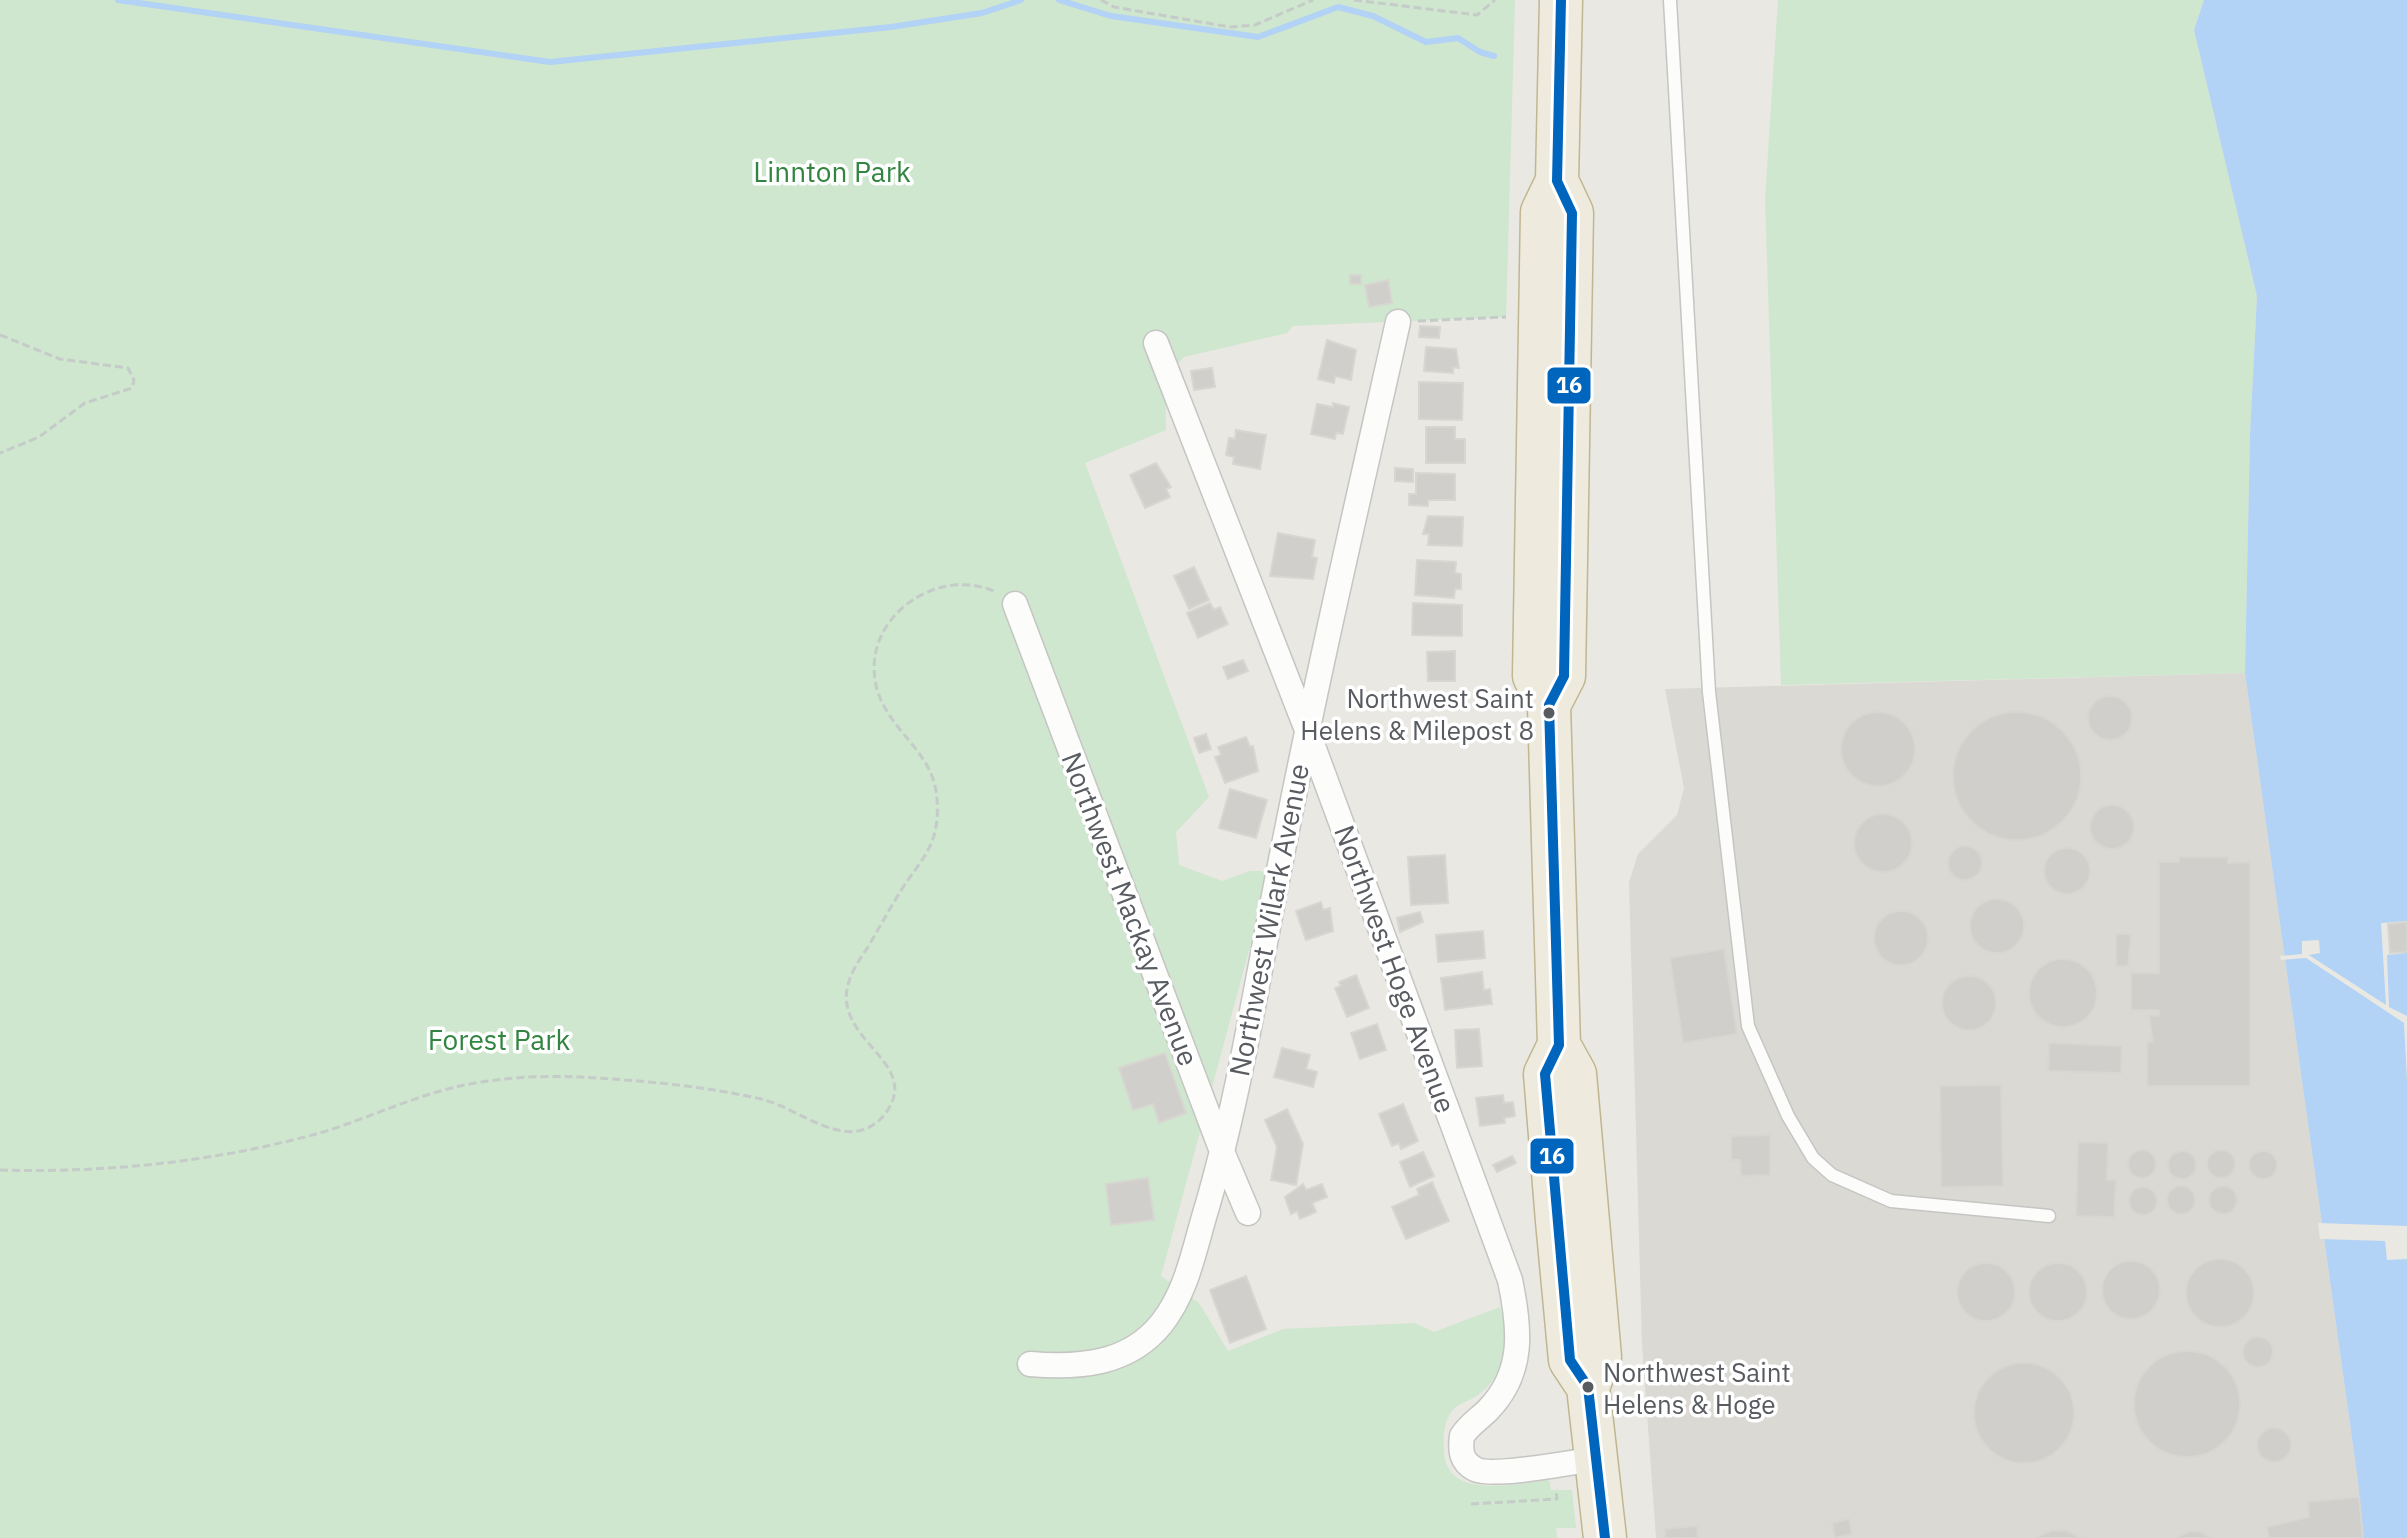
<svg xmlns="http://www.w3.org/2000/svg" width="2407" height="1538" font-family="'IBM Plex Sans',sans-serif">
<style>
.industrial{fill:#dad9d3}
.green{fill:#cfe6cf}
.water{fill:#b2d2f6}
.pier{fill:#e9e8e2}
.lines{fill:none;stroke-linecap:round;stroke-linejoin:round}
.stream{stroke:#b2d2f6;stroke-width:6}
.building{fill:#d0cfcc;stroke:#d8d6d1;stroke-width:2}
.lane-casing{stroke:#c5c5c3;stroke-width:15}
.street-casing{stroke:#c5c5c3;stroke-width:27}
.highway-casing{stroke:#c0b690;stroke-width:45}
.path{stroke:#c5cbc8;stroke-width:3;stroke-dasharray:8 4;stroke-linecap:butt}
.lane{stroke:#fcfcfb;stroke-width:12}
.street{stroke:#fcfcfb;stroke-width:24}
.highway{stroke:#eeebde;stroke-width:42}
.bus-1-casing{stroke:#fff;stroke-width:16}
.bus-1{stroke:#0065bd;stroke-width:10}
.bus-dot{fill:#585b60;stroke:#fff;stroke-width:3}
.labels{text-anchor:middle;stroke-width:7;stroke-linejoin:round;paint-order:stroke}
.bus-label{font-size:26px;fill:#585b60;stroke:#fff;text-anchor:end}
.park-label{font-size:28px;fill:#328540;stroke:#fff}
.street-label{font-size:28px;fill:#585b60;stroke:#fff}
.line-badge{stroke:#fff;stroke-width:3}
.badge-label{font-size:22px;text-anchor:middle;font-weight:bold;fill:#fff}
</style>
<rect width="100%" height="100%" fill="#e9e8e2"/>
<!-- industrial -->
<path class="industrial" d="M2245,673L2358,1481L2363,1538H1656L1642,1344L1629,882L1638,854L1677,815L1684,788L1665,689Z"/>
<!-- green -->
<path class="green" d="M0,0H1515L1506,317L1293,326L1287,333L1184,357L1165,378L1166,430L1085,463L1209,797L1176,832L1179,865L1222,881L1250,871H1262L1268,880L1161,1276L1199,1303L1228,1351L1283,1329L1415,1323L1434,1332L1500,1307C1511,1339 1507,1374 1478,1395C1470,1401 1458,1403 1452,1411C1443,1423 1443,1438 1444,1453C1448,1501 1517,1483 1549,1480L1551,1490H1572L1576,1528H1556L1557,1538H0Z
M1778,0H2204L2194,30L2257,296L2250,435L2245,673L1781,685L1765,199Z"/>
<!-- water -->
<path class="water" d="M2204,0H2407V1538H2363L2358,1481L2245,673L2250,435L2257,296L2194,30Z"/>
<!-- pier -->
<path class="pier" d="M2407,921V953L2387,955L2389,1007L2407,1016V1082L2404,1023L2306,958L2281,960L2280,956L2302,954V941L2319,940L2320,953L2309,955L2386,1005L2381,923Z
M2318,1223L2407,1226V1259L2387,1260L2385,1241L2320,1239Z"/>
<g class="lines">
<!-- stream -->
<path class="stream" d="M118,0L550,62L891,27L982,13L1021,0
M1059,0L1111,16L1258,37L1338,7L1373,16L1426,42L1458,38L1480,52L1494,56"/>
</g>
<!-- building -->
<path class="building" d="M1350,275H1361V284H1350Z
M1388,280L1392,303L1369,307L1365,285Z
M1420,326L1440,327L1439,338L1419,337Z
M1327,340L1356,350L1351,380L1335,376L1334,383L1318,379Z
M1426,347L1456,349L1459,368L1453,367V373L1424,371Z
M1212,368L1215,387L1194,390L1191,371Z
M1419,382L1463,383L1462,420L1419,419Z
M1333,403L1349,407L1343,434L1336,433L1335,439L1311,434L1317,404L1333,407Z
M1426,427H1455V439H1465V463H1426Z
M1236,430L1266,435L1260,469L1233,464L1234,457L1226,455L1229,438L1235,439Z
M1156,463L1171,487L1166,489L1170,497L1145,508L1130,475Z
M1395,468L1413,469V482L1395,481Z
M1416,473L1455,474V500H1428V506L1409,505V494H1416Z
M1428,516L1463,517L1462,546L1428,545L1429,534H1423Z
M1278,533L1315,540L1312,557L1317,558L1313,579L1270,576Z
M1417,560L1456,562L1455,573L1461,574V589H1455L1454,598L1415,595Z
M1194,567L1209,600L1189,609L1174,576Z
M1210,603L1214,610L1220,607L1228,624L1198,638L1187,613Z
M1413,603L1462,605V636L1412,635Z
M1455,651V681H1428L1427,652Z
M1243,660L1248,671L1228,679L1223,667Z
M2088 718a22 22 0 1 1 44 0a22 22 0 1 1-44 0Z
M1841 749a37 37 0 1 1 74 0a37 37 0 1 1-74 0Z
M1953 776a64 64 0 1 1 128 0a64 64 0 1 1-128 0Z
M1206,734L1211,749L1199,753L1194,738Z
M1246,737L1250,747L1253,746L1258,771L1225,783L1215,757L1221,755L1218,747Z
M1230,789L1267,800L1256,838L1219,828Z
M2090 827a22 22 0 1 1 44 0a22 22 0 1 1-44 0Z
M1854 843a29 29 0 1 1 58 0a29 29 0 1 1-58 0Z
M1948 863a17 17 0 1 1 34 0a17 17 0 1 1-34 0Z
M2044 871a23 23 0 1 1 46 0a23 23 0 1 1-46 0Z
M1445,855L1448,903L1411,905L1408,857Z
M2179,857H2228V863L2250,862V1086H2147V1042H2153L2149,1015L2159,1016V1010H2131V973H2159V862H2179Z
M1970 926a27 27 0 1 1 54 0a27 27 0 1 1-54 0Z
M1321,902L1323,910L1330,908L1333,931L1306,940L1296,911Z
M1874 938a27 27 0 1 1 54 0a27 27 0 1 1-54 0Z
M1420,912L1423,922L1400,932L1397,918Z
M2407,922V952L2390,953L2388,924Z
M1483,931L1485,958L1438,962L1436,935Z
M2116,934H2131L2128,966H2116Z
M1724,949L1737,1034L1683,1043L1670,958Z
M2029 993a34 34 0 1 1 68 0a34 34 0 1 1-68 0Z
M1482,972L1484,990L1490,989L1492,1004L1445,1010L1441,978Z
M1356,975L1369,1008L1347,1017L1335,988L1341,986L1339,982Z
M1942 1003a27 27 0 1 1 54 0a27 27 0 1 1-54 0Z
M1377,1024L1386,1050L1360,1059L1351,1033Z
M1479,1029L1482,1066L1457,1068L1455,1030Z
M2049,1043L2122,1046L2121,1073L2048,1071Z
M1282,1048L1310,1055L1306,1069L1317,1072L1313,1087L1274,1077Z
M1165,1053L1186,1113L1159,1123L1153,1104L1133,1110L1119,1068Z
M2001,1085L2003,1186L1941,1187L1940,1086Z
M1503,1095L1504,1103L1513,1102L1515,1116L1504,1118L1505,1123L1480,1126L1476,1098Z
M1403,1104L1418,1141L1401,1149L1399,1143L1392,1146L1379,1114Z
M1287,1109L1303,1144L1296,1185L1271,1180L1277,1147L1265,1120Z
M1770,1135V1175L1741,1176L1740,1160H1731V1136Z
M2078,1142L2108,1143L2107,1180H2116L2114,1217L2076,1216Z
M2207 1164a14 14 0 1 1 28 0a14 14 0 1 1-28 0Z
M2128 1164a14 14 0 1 1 28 0a14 14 0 1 1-28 0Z
M2168 1165a14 14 0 1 1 28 0a14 14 0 1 1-28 0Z
M2249 1165a14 14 0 1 1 28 0a14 14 0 1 1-28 0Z
M1423,1152L1434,1176L1410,1187L1400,1162Z
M1512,1156L1516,1163L1497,1172L1493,1165Z
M1148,1178L1154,1220L1111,1225L1106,1184Z
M1432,1182L1449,1221L1406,1239L1392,1207L1419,1195L1417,1189Z
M1303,1184L1306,1190L1322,1184L1327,1197L1312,1203L1316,1212L1300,1219L1297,1211L1291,1214L1285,1197Z
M2209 1200a14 14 0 1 1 28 0a14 14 0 1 1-28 0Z
M2167 1200a14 14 0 1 1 28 0a14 14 0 1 1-28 0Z
M2129 1201a14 14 0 1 1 28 0a14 14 0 1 1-28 0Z
M2186 1293a34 34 0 1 1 68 0a34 34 0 1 1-68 0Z
M2102 1290a29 29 0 1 1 58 0a29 29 0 1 1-58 0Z
M2029 1292a29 29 0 1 1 58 0a29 29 0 1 1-58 0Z
M1957 1292a29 29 0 1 1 58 0a29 29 0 1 1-58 0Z
M1246,1276L1266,1329L1230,1343L1210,1290Z
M2243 1352a15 15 0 1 1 30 0a15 15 0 1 1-30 0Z
M2134 1404a53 53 0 1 1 106 0a53 53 0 1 1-106 0Z
M1974 1413a50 50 0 1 1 100 0a50 50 0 1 1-100 0Z
M2257 1445a17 17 0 1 1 34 0a17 17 0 1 1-34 0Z
M2359,1497L2363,1538H2269L2267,1527L2309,1517L2308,1502Z
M1849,1519L1852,1534L1835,1538L1832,1523Z
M1697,1526L1698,1538H1665V1529Z
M2053,1530L2067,1531L2081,1538H2035Z
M2190,1531L2200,1532L2211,1538H2176Z"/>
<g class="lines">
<defs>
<path id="lane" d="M1670,0L1709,692L1748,1026L1788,1116L1813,1158L1832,1175L1891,1201L2049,1216"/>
<path id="street" d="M1156,343L1307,730L1510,1280C1520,1328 1525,1372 1488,1410C1479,1419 1469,1425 1462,1436C1460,1450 1461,1462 1475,1469C1491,1478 1573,1462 1596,1459
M1015,604L1223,1154L1248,1213
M1030,1364C1078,1368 1129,1365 1162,1323C1186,1292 1193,1255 1204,1217C1238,1104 1256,986 1279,870C1315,686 1357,504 1398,322"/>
<path id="highway" d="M1557,181L1542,212L1534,676L1549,705L1559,1045L1575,1074L1600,1357L1588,1387
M1549,705L1564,676L1572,213L1557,181L1561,0
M1559,1045L1545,1074L1557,1221L1570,1360L1588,1387L1605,1538"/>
</defs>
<!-- lane casing -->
<use href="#lane" class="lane-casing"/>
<!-- street casing -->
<use href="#street" class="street-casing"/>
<!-- highway casing -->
<use href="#highway" class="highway-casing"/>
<!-- path -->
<path class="path" d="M1101,0L1114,7L1230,27L1255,25L1313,0
M1354,0L1477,15L1495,0
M1418,321L1506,317
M0,335L60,359L128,368L134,380L132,388L85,403L39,437L0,453
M0,1170C106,1173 213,1162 316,1134C362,1121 406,1099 452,1088C491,1078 539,1075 579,1077C637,1080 705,1086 761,1099C789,1106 815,1127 843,1131C859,1134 875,1127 885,1114C923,1064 838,1043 847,989C850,973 859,960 868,947C879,928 889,910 900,892C923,856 940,846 937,799C934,751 889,732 877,689C858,621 935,564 996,592
M1471,1504L1557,1499L1556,1489"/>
<!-- lane -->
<use href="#lane" class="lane"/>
<!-- street -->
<use href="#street" class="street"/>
<!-- highway -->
<use href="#highway" class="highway"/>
<defs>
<path id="bus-1" d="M1561,0L1557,181L1572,213L1564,676L1549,705L1559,1045L1545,1074L1570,1360L1588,1387L1605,1538"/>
</defs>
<!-- bus-1 casing -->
<use href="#bus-1" class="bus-1-casing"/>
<!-- bus-1 -->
<use href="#bus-1" class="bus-1"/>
</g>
<!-- markers -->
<g class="bus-dot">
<circle cx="1549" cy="713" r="7"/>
<circle cx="1588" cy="1387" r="7"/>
</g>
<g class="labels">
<!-- bus labels -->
<g class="bus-label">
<text x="1534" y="708">Northwest Saint<tspan x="1534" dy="32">Helens &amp; Milepost 8</tspan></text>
<text x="1603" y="1382" text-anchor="start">Northwest Saint<tspan x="1603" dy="32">Helens &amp; Hoge</tspan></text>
</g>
<!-- park labels -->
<g class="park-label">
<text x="832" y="182">Linnton Park</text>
<text x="499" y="1050">Forest Park</text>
</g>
<!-- street labels -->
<g class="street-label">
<text transform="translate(1130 909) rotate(69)" y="10">Northwest Mackay Avenue</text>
<text transform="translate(1269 920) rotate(-79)" y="10">Northwest Wilark Avenue</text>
<text transform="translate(1395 969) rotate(70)" y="10">Northwest Hoge Avenue</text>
</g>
</g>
<g class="line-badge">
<rect x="1546" y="366" width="46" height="39" rx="8" fill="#0065bd"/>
<rect x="1529" y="1137" width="46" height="38" rx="8" fill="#0065bd"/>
</g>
<g class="badge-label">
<text x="1569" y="393">16</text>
<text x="1552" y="1164">16</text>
</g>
</svg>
